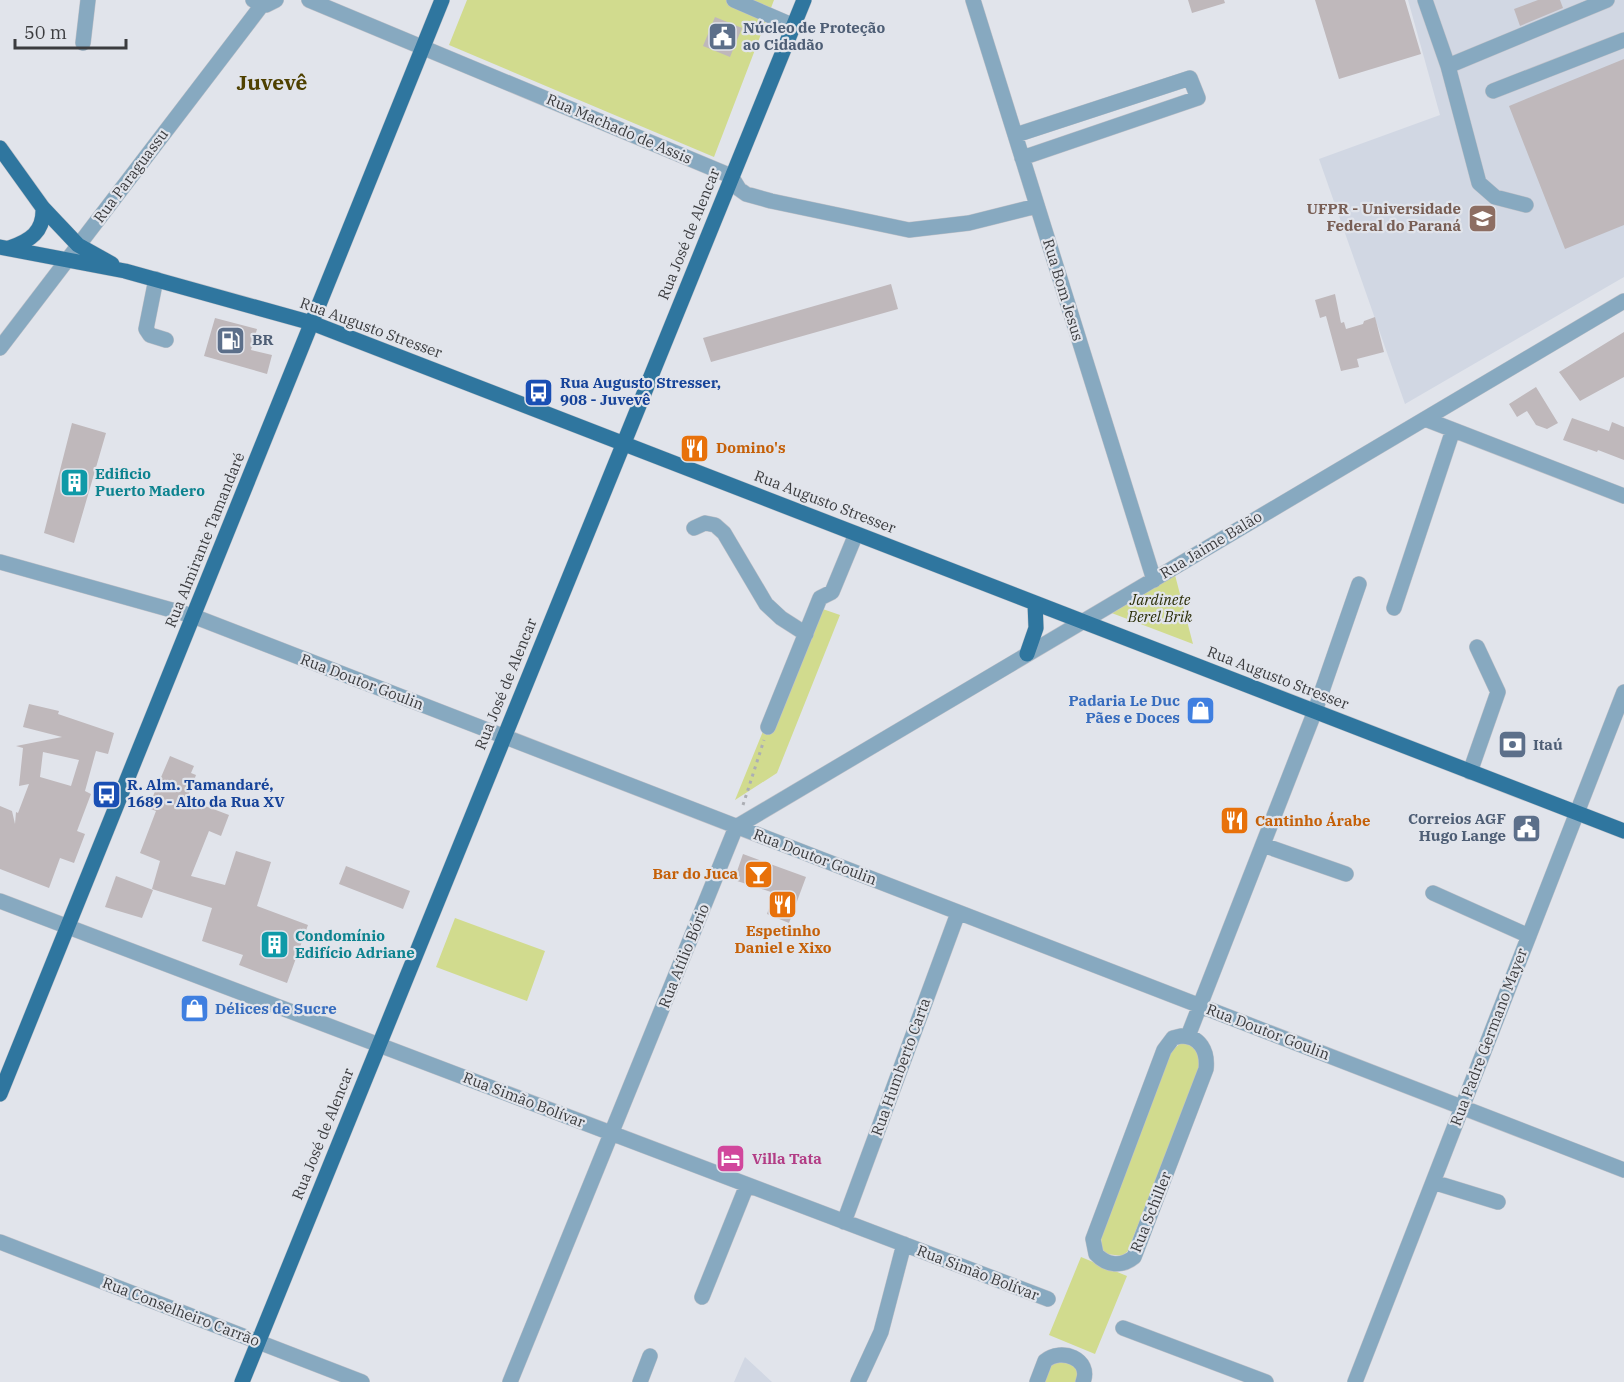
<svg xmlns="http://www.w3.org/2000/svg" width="1624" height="1382" font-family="'IBM Plex Serif',serif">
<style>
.built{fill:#d1d7e3}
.green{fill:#d1db8e}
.building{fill:#bfb8bb;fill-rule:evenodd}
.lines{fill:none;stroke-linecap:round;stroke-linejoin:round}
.minor-casing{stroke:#c0c2c9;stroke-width:16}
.major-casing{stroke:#c0c2c9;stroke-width:16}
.path{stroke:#acaeb4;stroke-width:3;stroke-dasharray:3 4.5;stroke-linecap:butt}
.minor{stroke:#87a9c0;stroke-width:15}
.major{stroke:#2f769f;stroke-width:15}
.labels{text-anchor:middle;stroke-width:4.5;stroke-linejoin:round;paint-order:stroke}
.service-label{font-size:15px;font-weight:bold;fill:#4e5e75;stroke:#e1e4eb;text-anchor:start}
.street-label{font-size:15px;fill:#3b3c3f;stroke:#e1e4eb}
.education-label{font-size:15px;font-weight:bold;fill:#785e54;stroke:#e1e4eb;text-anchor:end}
.transit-label{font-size:15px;font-weight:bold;fill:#164399;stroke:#e1e4eb;text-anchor:start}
.food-label{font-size:15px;font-weight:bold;fill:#c56008;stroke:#e1e4eb;text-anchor:start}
.culture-label{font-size:15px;font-weight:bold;fill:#0d838f;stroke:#e1e4eb;text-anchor:start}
.park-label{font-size:15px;font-style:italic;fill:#2c2f09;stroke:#e1e4eb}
.shop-label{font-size:15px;font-weight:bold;fill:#366cbe;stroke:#e1e4eb;text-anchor:end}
.hotel-label{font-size:15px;font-weight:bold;fill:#b23c85;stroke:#e1e4eb;text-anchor:start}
.district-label{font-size:21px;font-weight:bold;fill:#4f4100;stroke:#e1e4eb}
</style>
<rect width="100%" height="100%" fill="#e1e4eb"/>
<!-- built -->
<path class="built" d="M1408,0H1624V277L1405,404L1319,159L1440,115Z
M745,1357L772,1382H734Z"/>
<!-- green -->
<path class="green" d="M467,0H774L714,157L449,45Z
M1175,575L1193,644L1109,612Z
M814,606L840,615L777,773L735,800Z
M455,918L545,951L527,1001L436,967Z
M1181,1043L1189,1044L1197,1049L1200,1065L1128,1251L1122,1256L1107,1254L1102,1250L1101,1238L1170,1052Z
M1081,1257L1127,1276L1095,1354L1049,1335Z
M1061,1360L1074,1366L1079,1372L1078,1382H1042L1048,1365Z"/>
<!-- building -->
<path class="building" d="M1188,0H1224L1225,3L1192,13Z
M1315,0H1405L1421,54L1339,79Z
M1538,0H1560L1563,8L1520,26L1514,9Z
M715,17L742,28L730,57L703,46Z
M1624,59V225L1565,249L1509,106Z
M891,284L898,309L711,362L703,338Z
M1335,294L1341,323L1344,322L1346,329L1363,324L1364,321L1375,317L1384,352L1357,359L1359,367L1341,371L1326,316L1320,318L1315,300Z
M215,318L257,329L251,350L272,355L267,374L204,356Z
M1624,332V377L1580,401L1559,372Z
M1536,387L1558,423L1547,429L1536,425L1527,411L1517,417L1509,404Z
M1572,418L1609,431L1612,422L1624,427V460L1598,450L1597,452L1563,440Z
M72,423L106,433L74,543L44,533Z
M29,704L59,711L58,714L114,733L108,754L96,751L85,791L91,794L77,831L85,834L74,863L60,858L49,888L0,869V806L12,811L15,824L16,812L18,813L29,784L19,786L23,748L16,746L62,737L23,727ZM43,752L79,760L71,786L40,777Z
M170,756L194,766L191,773L196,775L187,799L229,815L221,836L209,831L191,876L225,885L236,851L271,862L257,906L308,925L287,983L239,965L243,955L202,941L212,908L152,889L160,861L140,853L156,811L148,808Z
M743,854L806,877L789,923L767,914L774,893L734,880Z
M346,866L410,891L403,909L339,884Z
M116,876L153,890L142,918L105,907Z"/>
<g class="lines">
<defs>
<path id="minor" d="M253,0L266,5L276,0
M309,0L731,176L739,189L746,194L771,201L909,230L969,223L1037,206
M734,0L794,26
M973,0L1154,580
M1425,0L1448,66L1479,183L1495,197L1526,205
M83,43L88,0
M1448,66L1607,0
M1493,91L1624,40
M1016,135L1190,78L1198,98L1022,158
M156,279L146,329L150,335L166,340
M0,348L262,5
M1425,419L1624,496
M694,528L705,523L715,525L724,533L766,604L781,618L806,634
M0,562L193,616L1624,1170
M1394,608L1453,430
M768,727L820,598L832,592L856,534
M1470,772L1498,692L1477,647
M1263,845L1346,874
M1433,893L1529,936
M0,901L1048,1299
M1181,1036C1200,1036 1208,1051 1206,1069L1134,1257C1122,1267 1107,1266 1096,1254L1093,1239L1164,1050L1173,1038Z
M1188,1036L1315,711L1359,584
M1433,1182L1498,1202
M844,1222L958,913
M0,1242L362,1382
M702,1297L747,1185
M1123,1328L1266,1382
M510,1382L736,827L1624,301
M640,1382L650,1356
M858,1382L881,1332L904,1244
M1037,1382L1045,1361C1061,1347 1092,1359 1083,1382
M1355,1382L1624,692"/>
<path id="major" d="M0,148L43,208L78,245L112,264
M0,247L125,271L312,323L1624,831
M9,248C30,241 44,232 43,208
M1027,654L1036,628L1035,603
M0,1094L442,0
M242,1382L804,0"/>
</defs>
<!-- minor casing -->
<use href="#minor" class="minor-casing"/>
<!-- major casing -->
<use href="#major" class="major-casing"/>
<!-- path -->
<path class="path" d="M743,805L764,740"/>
<!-- minor -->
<use href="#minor" class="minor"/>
<!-- major -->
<use href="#major" class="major"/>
</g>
<!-- icons -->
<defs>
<symbol id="civic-square" viewBox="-11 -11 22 22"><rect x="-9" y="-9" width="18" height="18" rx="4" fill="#5c6f8a" stroke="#e1e4eb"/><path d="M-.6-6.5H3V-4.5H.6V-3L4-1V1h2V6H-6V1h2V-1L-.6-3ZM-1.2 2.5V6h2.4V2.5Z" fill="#fff"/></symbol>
<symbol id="university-square" viewBox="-11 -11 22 22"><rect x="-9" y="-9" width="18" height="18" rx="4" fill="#8d6e63" stroke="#e1e4eb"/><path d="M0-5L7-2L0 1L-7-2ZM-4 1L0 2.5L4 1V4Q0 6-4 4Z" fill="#fff"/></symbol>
<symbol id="fuel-square" viewBox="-11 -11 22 22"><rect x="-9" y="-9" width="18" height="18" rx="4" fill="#5c6f8a" stroke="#e1e4eb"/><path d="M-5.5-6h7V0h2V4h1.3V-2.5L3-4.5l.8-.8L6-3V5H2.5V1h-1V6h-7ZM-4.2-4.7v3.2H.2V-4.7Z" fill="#fff"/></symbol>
<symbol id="bus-square" viewBox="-11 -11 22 22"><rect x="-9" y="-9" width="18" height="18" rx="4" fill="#1a4fb4" stroke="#e1e4eb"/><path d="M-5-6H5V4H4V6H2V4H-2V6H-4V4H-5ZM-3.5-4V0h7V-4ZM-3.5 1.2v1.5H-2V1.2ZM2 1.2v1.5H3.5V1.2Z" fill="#fff"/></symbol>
<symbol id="restaurant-square" viewBox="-11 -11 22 22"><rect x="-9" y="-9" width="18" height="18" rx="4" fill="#e8710a" stroke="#e1e4eb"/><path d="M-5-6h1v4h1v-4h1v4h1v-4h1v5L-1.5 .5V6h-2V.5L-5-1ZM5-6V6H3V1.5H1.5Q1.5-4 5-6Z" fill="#fff"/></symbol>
<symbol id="building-square" viewBox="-11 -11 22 22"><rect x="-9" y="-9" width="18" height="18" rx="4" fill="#0f9aa8" stroke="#e1e4eb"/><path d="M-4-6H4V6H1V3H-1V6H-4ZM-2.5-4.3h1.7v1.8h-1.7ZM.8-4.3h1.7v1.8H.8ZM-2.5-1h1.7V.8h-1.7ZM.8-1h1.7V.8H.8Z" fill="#fff"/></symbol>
<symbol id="shop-square" viewBox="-11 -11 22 22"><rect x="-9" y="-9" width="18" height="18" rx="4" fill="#3f7fe0" stroke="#e1e4eb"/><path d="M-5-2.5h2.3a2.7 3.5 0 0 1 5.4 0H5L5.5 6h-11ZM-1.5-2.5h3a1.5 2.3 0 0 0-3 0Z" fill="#fff"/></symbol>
<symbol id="bank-square" viewBox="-11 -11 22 22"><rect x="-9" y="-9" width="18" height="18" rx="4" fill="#5c6f8a" stroke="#e1e4eb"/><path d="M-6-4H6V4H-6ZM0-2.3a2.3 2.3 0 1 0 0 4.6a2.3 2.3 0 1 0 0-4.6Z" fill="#fff"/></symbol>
<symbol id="bar-square" viewBox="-11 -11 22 22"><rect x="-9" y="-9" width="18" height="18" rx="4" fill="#e8710a" stroke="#e1e4eb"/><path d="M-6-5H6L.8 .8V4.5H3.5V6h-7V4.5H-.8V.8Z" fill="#fff"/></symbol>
<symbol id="hotel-square" viewBox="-11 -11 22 22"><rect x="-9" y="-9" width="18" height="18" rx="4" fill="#d1479c" stroke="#e1e4eb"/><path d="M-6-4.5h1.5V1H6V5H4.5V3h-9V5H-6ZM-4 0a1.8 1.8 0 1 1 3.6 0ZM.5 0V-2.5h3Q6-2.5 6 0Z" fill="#fff"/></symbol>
</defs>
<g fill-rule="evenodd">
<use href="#civic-square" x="706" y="20" width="33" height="33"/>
<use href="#university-square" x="1466" y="202" width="33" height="33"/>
<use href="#fuel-square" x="214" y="324" width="33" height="33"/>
<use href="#bus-square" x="522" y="376" width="33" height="33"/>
<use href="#restaurant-square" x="678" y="432" width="33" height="33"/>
<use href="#building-square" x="58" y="466" width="33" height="33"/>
<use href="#shop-square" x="1184" y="694" width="33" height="33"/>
<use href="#bank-square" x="1496" y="728" width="33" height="33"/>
<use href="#bus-square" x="90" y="778" width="33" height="33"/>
<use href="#restaurant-square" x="1218" y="804" width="33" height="33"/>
<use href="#civic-square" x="1510" y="812" width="33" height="33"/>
<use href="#bar-square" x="742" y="858" width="33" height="33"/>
<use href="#restaurant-square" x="766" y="888" width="33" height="33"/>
<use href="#building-square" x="258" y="928" width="33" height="33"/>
<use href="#shop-square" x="178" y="992" width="33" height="33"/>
<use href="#hotel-square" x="714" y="1142" width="33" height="33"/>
</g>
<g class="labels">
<!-- service labels -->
<g class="service-label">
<text x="743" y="33">Núcleo de Proteção<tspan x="743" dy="17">ao Cidadão</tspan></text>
<text x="252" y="345">BR</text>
<text x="1533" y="750">Itaú</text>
<text x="1506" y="824" text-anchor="end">Correios AGF<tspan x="1506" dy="17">Hugo Lange</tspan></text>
</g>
<!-- street labels -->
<g class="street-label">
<text transform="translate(619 129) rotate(23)" y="5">Rua Machado de Assis</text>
<text transform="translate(131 176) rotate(-53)" y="5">Rua Paraguassu</text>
<text transform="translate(689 234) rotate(-68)" y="5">Rua José de Alencar</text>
<text transform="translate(1063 290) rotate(73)" y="5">Rua Bom Jesus</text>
<text transform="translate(371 328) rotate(20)" y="5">Rua Augusto Stresser</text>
<text transform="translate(825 502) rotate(21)" y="5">Rua Augusto Stresser</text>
<text transform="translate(205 540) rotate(-68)" y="5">Rua Almirante Tamandaré</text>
<text transform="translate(1211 545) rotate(-31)" y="5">Rua Jaime Balão</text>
<text transform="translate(1278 678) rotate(21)" y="5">Rua Augusto Stresser</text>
<text transform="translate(362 682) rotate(21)" y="5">Rua Doutor Goulin</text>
<text transform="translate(506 684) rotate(-68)" y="5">Rua José de Alencar</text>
<text transform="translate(815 857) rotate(21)" y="5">Rua Doutor Goulin</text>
<text transform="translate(684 956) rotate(-68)" y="5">Rua Atílio Bório</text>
<text transform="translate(1268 1032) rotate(21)" y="5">Rua Doutor Goulin</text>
<text transform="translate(1489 1037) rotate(-69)" y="5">Rua Padre Germano Mayer</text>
<text transform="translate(901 1067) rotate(-70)" y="5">Rua Humberto Carta</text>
<text transform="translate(524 1100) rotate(21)" y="5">Rua Simão Bolívar</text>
<text transform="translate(323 1134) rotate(-68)" y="5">Rua José de Alencar</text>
<text transform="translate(1151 1212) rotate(-68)" y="5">Rua Schiller</text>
<text transform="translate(978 1273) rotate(21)" y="5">Rua Simão Bolívar</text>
<text transform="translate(181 1312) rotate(21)" y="5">Rua Conselheiro Carrão</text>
</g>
<!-- education labels -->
<g class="education-label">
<text x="1461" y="214">UFPR - Universidade<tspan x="1461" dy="17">Federal do Paraná</tspan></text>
</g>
<!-- transit labels -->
<g class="transit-label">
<text x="560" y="388">Rua Augusto Stresser,<tspan x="560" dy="17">908 - Juvevê</tspan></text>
<text x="127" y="790">R. Alm. Tamandaré,<tspan x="127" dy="17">1689 - Alto da Rua XV</tspan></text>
</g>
<!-- food labels -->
<g class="food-label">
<text x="716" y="453">Domino's</text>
<text x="1255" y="826">Cantinho Árabe</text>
<text x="738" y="879" text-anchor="end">Bar do Juca</text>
<text x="783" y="936" text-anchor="middle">Espetinho<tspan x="783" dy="17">Daniel e Xixo</tspan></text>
</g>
<!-- culture labels -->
<g class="culture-label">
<text x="95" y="479">Edificio<tspan x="95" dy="17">Puerto Madero</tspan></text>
<text x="295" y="941">Condomínio<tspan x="295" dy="17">Edifício Adriane</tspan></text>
</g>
<!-- park labels -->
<g class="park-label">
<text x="1160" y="605">Jardinete<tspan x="1160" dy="17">Berel Brik</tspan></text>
</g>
<!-- shop labels -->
<g class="shop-label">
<text x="1180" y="706">Padaria Le Duc<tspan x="1180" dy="17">Pães e Doces</tspan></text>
<text x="215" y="1014" text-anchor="start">Délices de Sucre</text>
</g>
<!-- hotel labels -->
<g class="hotel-label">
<text x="752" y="1164">Villa Tata</text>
</g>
<!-- district labels -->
<g class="district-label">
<text x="272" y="90">Juvevê</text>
</g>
</g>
<!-- scale -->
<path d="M15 39v9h111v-9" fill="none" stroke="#3b3c3f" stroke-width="3"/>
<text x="24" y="39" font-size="18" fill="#3b3c3f" stroke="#e1e4eb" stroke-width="4.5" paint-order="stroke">50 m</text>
</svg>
